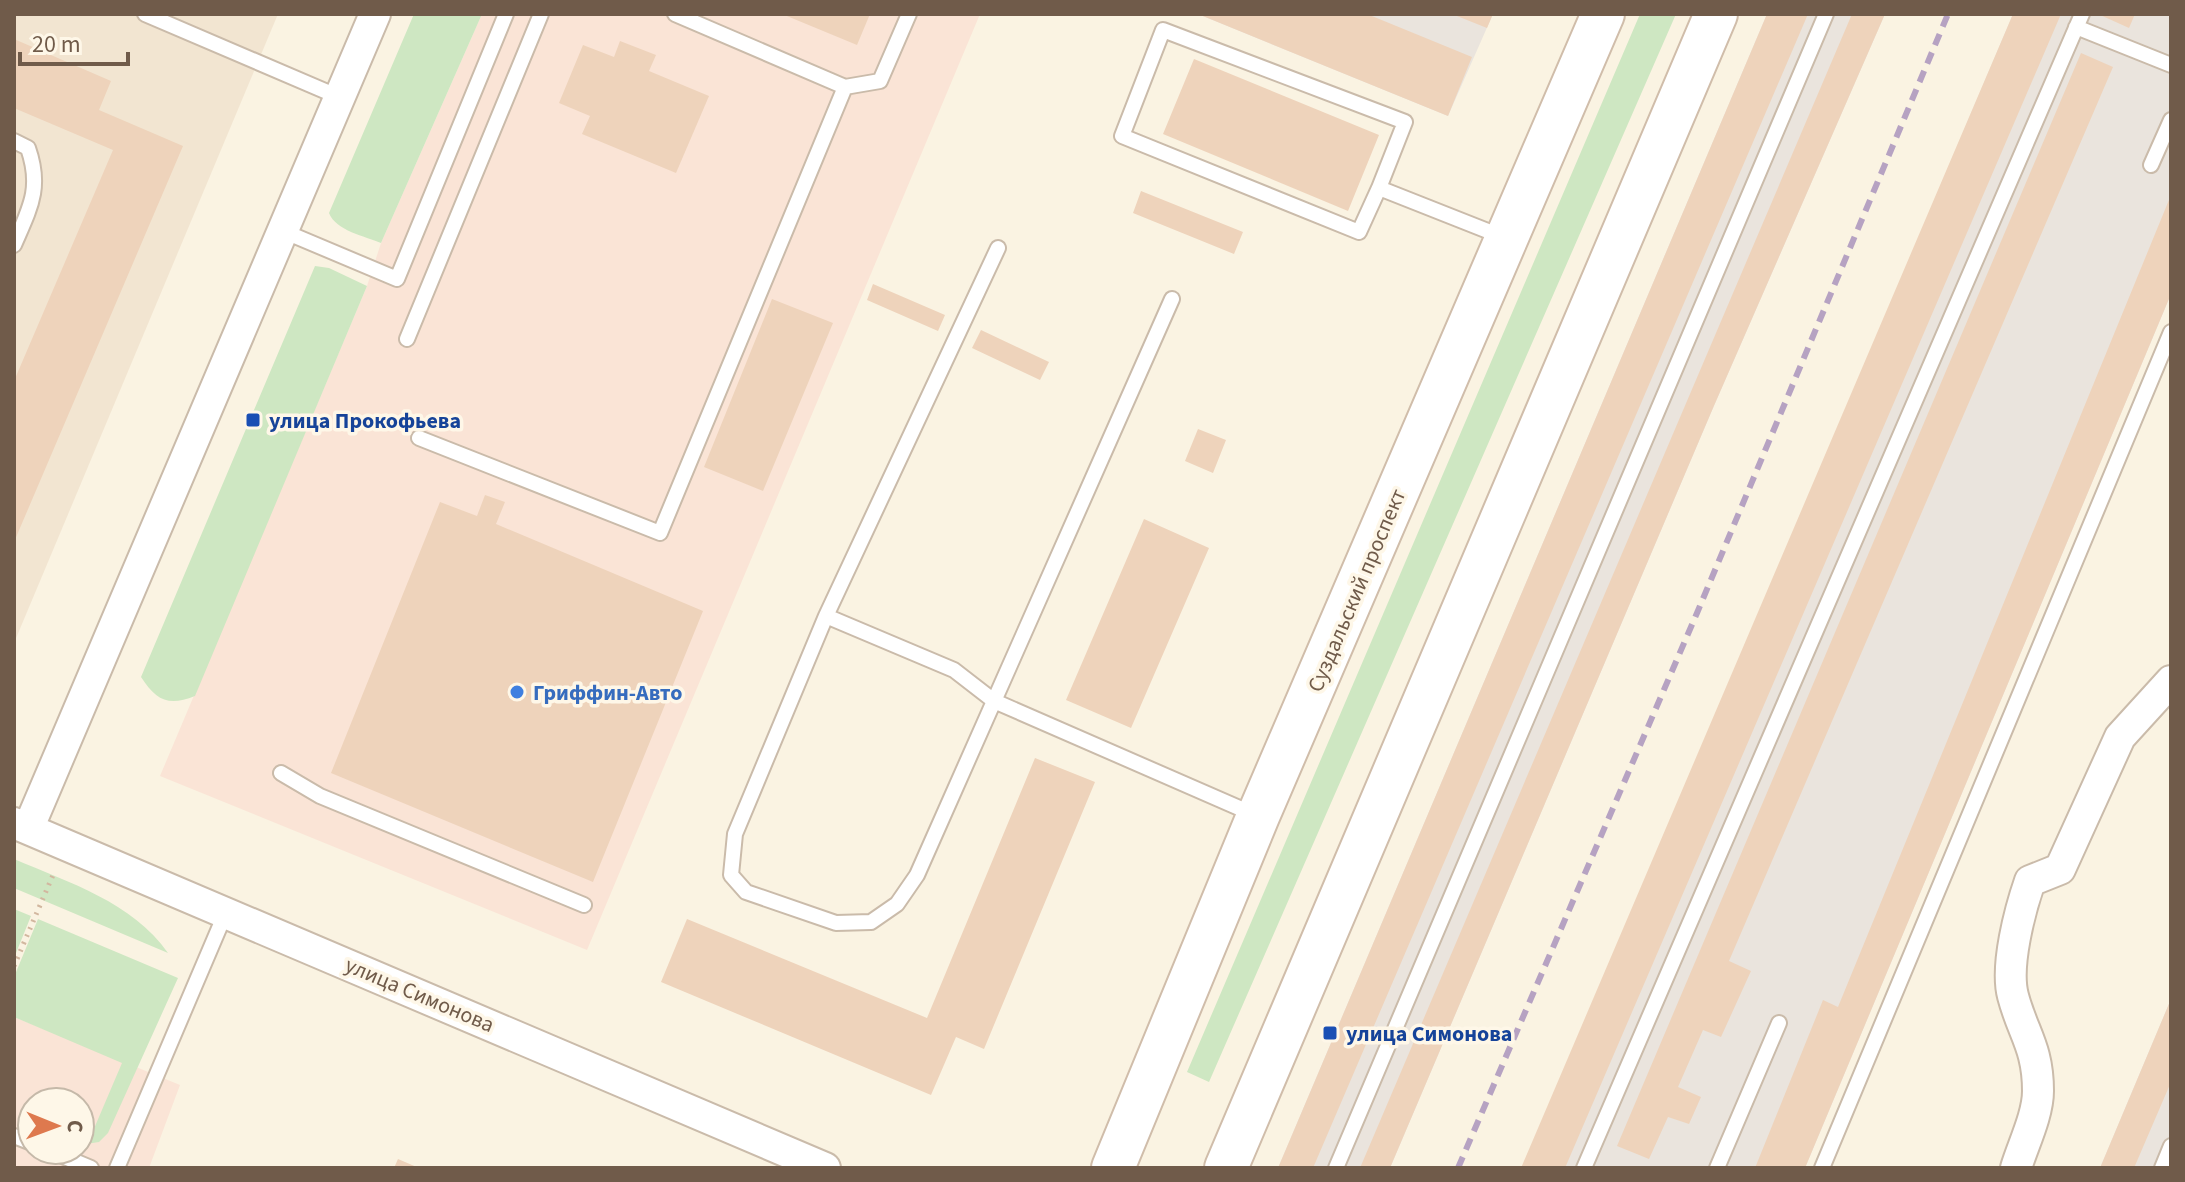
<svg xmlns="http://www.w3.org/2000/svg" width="2185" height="1182" font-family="'Source Sans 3',sans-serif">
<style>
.residential{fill:#f2e5d1}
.commercial{fill:#fae4d6;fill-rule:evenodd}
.industrial{fill:#eae4dd}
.green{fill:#cee7c2}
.building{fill:#eed3bb}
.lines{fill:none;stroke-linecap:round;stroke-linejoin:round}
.service-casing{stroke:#cabbaa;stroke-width:18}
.minor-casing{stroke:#cabbaa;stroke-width:34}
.secondary-casing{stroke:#d0bdaa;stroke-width:46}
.path{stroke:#d2b79f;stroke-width:5;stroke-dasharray:2 6;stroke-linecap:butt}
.service{stroke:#fff;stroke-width:14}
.minor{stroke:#fff;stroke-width:30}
.secondary{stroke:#fff;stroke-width:42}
.rail{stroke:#b6a2c2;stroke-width:6;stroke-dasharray:12 8;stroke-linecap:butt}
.transit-dot{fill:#1a4fb4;stroke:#fef7e8;stroke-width:3}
.shop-dot{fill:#3f7fe0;stroke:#fef7e8;stroke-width:3}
.labels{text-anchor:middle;stroke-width:7;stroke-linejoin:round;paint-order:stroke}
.transit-label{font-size:22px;font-weight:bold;fill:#164399;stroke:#fef7e8;text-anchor:start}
.street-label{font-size:22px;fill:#705b4a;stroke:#fef7e8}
.shop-label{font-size:22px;font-weight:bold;fill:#366cbe;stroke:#fef7e8;text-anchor:start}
</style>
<rect width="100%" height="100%" fill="#faf3e2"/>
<!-- residential -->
<path class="residential" d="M14,14H278L14,643Z"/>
<!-- commercial -->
<path class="commercial" d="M482,14H980L587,950L160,776L367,286L381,243Z
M14,1017L180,1085L149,1168H14ZM32,1102H80V1150H32Z"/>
<!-- industrial -->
<path class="industrial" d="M1198,14H1493L1448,116Z
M1767,14H1885L1713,408L1390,1168H1278Z
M2013,14H2171V294L1805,1168H1525Z
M2171,999V1168H2100Z"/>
<!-- green -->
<path class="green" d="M414,14H482L381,243C365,236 336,231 329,213Z
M1640,14H1676L1209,1082L1187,1072Z
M315,266L329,268L367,286L195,696C168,707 156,700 141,677Z
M14,859C70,883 132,902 168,953L14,888Z
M14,909L31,916L14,958Z
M38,919L178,978L108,1133L99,1142L80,1145V1135L90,1138L122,1063L14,1017V977Z"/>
<!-- building -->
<path class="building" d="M782,14H870L857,45Z
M1198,14H1367L1472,57L1448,116Z
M1452,14H1493L1487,28Z
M1767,14H1808L1313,1168H1278Z
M1852,14H1885L1713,408L1390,1168H1360Z
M2013,14H2061L1565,1168H1521Z
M2098,14H2135L2129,28Z
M14,39L111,81L99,110L183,146L14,542V381L113,150L14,108Z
M620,41L656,55L649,71L709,96L676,173L582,134L590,116L559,103L583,45L614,57Z
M2081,53L2113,67L1729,961L1751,971L1721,1037L1703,1030L1678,1087L1701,1097L1689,1124L1668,1117L1649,1159L1617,1146Z
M1194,59L1379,135L1348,211L1163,134Z
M1141,191L1243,232L1234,254L1133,213Z
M2171,195V294L1805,1168H1755L1823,1000L1838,1007Z
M873,284L945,315L938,331L867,300Z
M772,299L833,323L763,491L704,467Z
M981,330L1049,362L1040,380L972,348Z
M1198,429L1226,440L1213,473L1185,461Z
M485,495L505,502L496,524L703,611L593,882L331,773L440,502L477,516Z
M1144,519L1209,548L1131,728L1066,700Z
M1035,758L1095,782L984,1049L956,1037L931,1095L661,982L687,919L927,1018Z
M2171,999V1082L2134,1168H2100Z
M398,1159L419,1168H394Z"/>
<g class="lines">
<defs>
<path id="service" d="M145,14L339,97
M675,14L845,87L880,81L909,14
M2076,27L2171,65
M14,141L28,148C42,188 30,208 14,245
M2151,165L2171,120
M1379,188L1359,232L1122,136L1163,30L1405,122L1379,188L1503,237
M283,231L397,279L506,14
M1172,299L917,875L897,904L871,922L836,923L746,892L731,875L735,834L826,616L954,670L994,701L1253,814
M407,339L541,14
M419,438L660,533L845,87
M826,616L998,248
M281,773L320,796L584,905
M14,1136L32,1143
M48,1150L91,1168
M117,1168L226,912
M1336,1168L1826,14
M1584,1168L2082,14
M1717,1168L1779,1023
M1822,1168L2171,332
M2162,1168L2171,1146"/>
<path id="minor" d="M14,823L825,1168
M28,829L375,14
M2016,1168C2023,1145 2038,1115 2038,1091C2038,1047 2023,1034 2013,996C2005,966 2020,910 2030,881L2060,869L2120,737L2171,681"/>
<path id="secondary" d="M1113,1168L1258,816L1603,14
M1226,1168L1716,14"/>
</defs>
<!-- service casing -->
<use href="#service" class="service-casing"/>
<!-- minor casing -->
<use href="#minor" class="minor-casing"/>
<!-- secondary casing -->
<use href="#secondary" class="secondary-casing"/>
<!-- path -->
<path class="path" d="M14,966L53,875"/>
<!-- service -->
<use href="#service" class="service"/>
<!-- minor -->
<use href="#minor" class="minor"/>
<!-- secondary -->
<use href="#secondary" class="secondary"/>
<!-- rail -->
<path class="rail" d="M1458,1168L1697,613L1948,14"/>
</g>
<!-- markers -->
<g class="transit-dot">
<rect x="245" y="412" width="16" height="16" rx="4"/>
<rect x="1322" y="1025" width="16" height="16" rx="4"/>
</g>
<circle class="shop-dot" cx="517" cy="692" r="8"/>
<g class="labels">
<!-- transit labels -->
<g class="transit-label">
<text x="269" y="428">улица Прокофьева</text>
<text x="1346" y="1041">улица Симонова</text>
</g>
<!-- street labels -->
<g class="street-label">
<text transform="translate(1356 590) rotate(-67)" y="8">Суздальский проспект</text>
<text transform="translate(420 994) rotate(23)" y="8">улица Симонова</text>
</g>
<!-- shop labels -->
<g class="shop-label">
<text x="533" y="700">Гриффин-Авто</text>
</g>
</g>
<!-- border -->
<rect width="2185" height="1182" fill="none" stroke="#705b4a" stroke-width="32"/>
<!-- north arrow -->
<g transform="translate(56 1126) rotate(91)"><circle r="38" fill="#fef7e8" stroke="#c5b9a9" stroke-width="2"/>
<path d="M0-6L14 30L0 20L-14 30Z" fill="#de794e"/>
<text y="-12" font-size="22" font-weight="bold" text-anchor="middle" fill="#705b4a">С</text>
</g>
<!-- scale -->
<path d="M20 52v12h108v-12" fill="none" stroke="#705b4a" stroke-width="4"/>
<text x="32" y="52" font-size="24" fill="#705b4a" stroke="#fef7e8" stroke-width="6" paint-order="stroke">20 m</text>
</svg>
